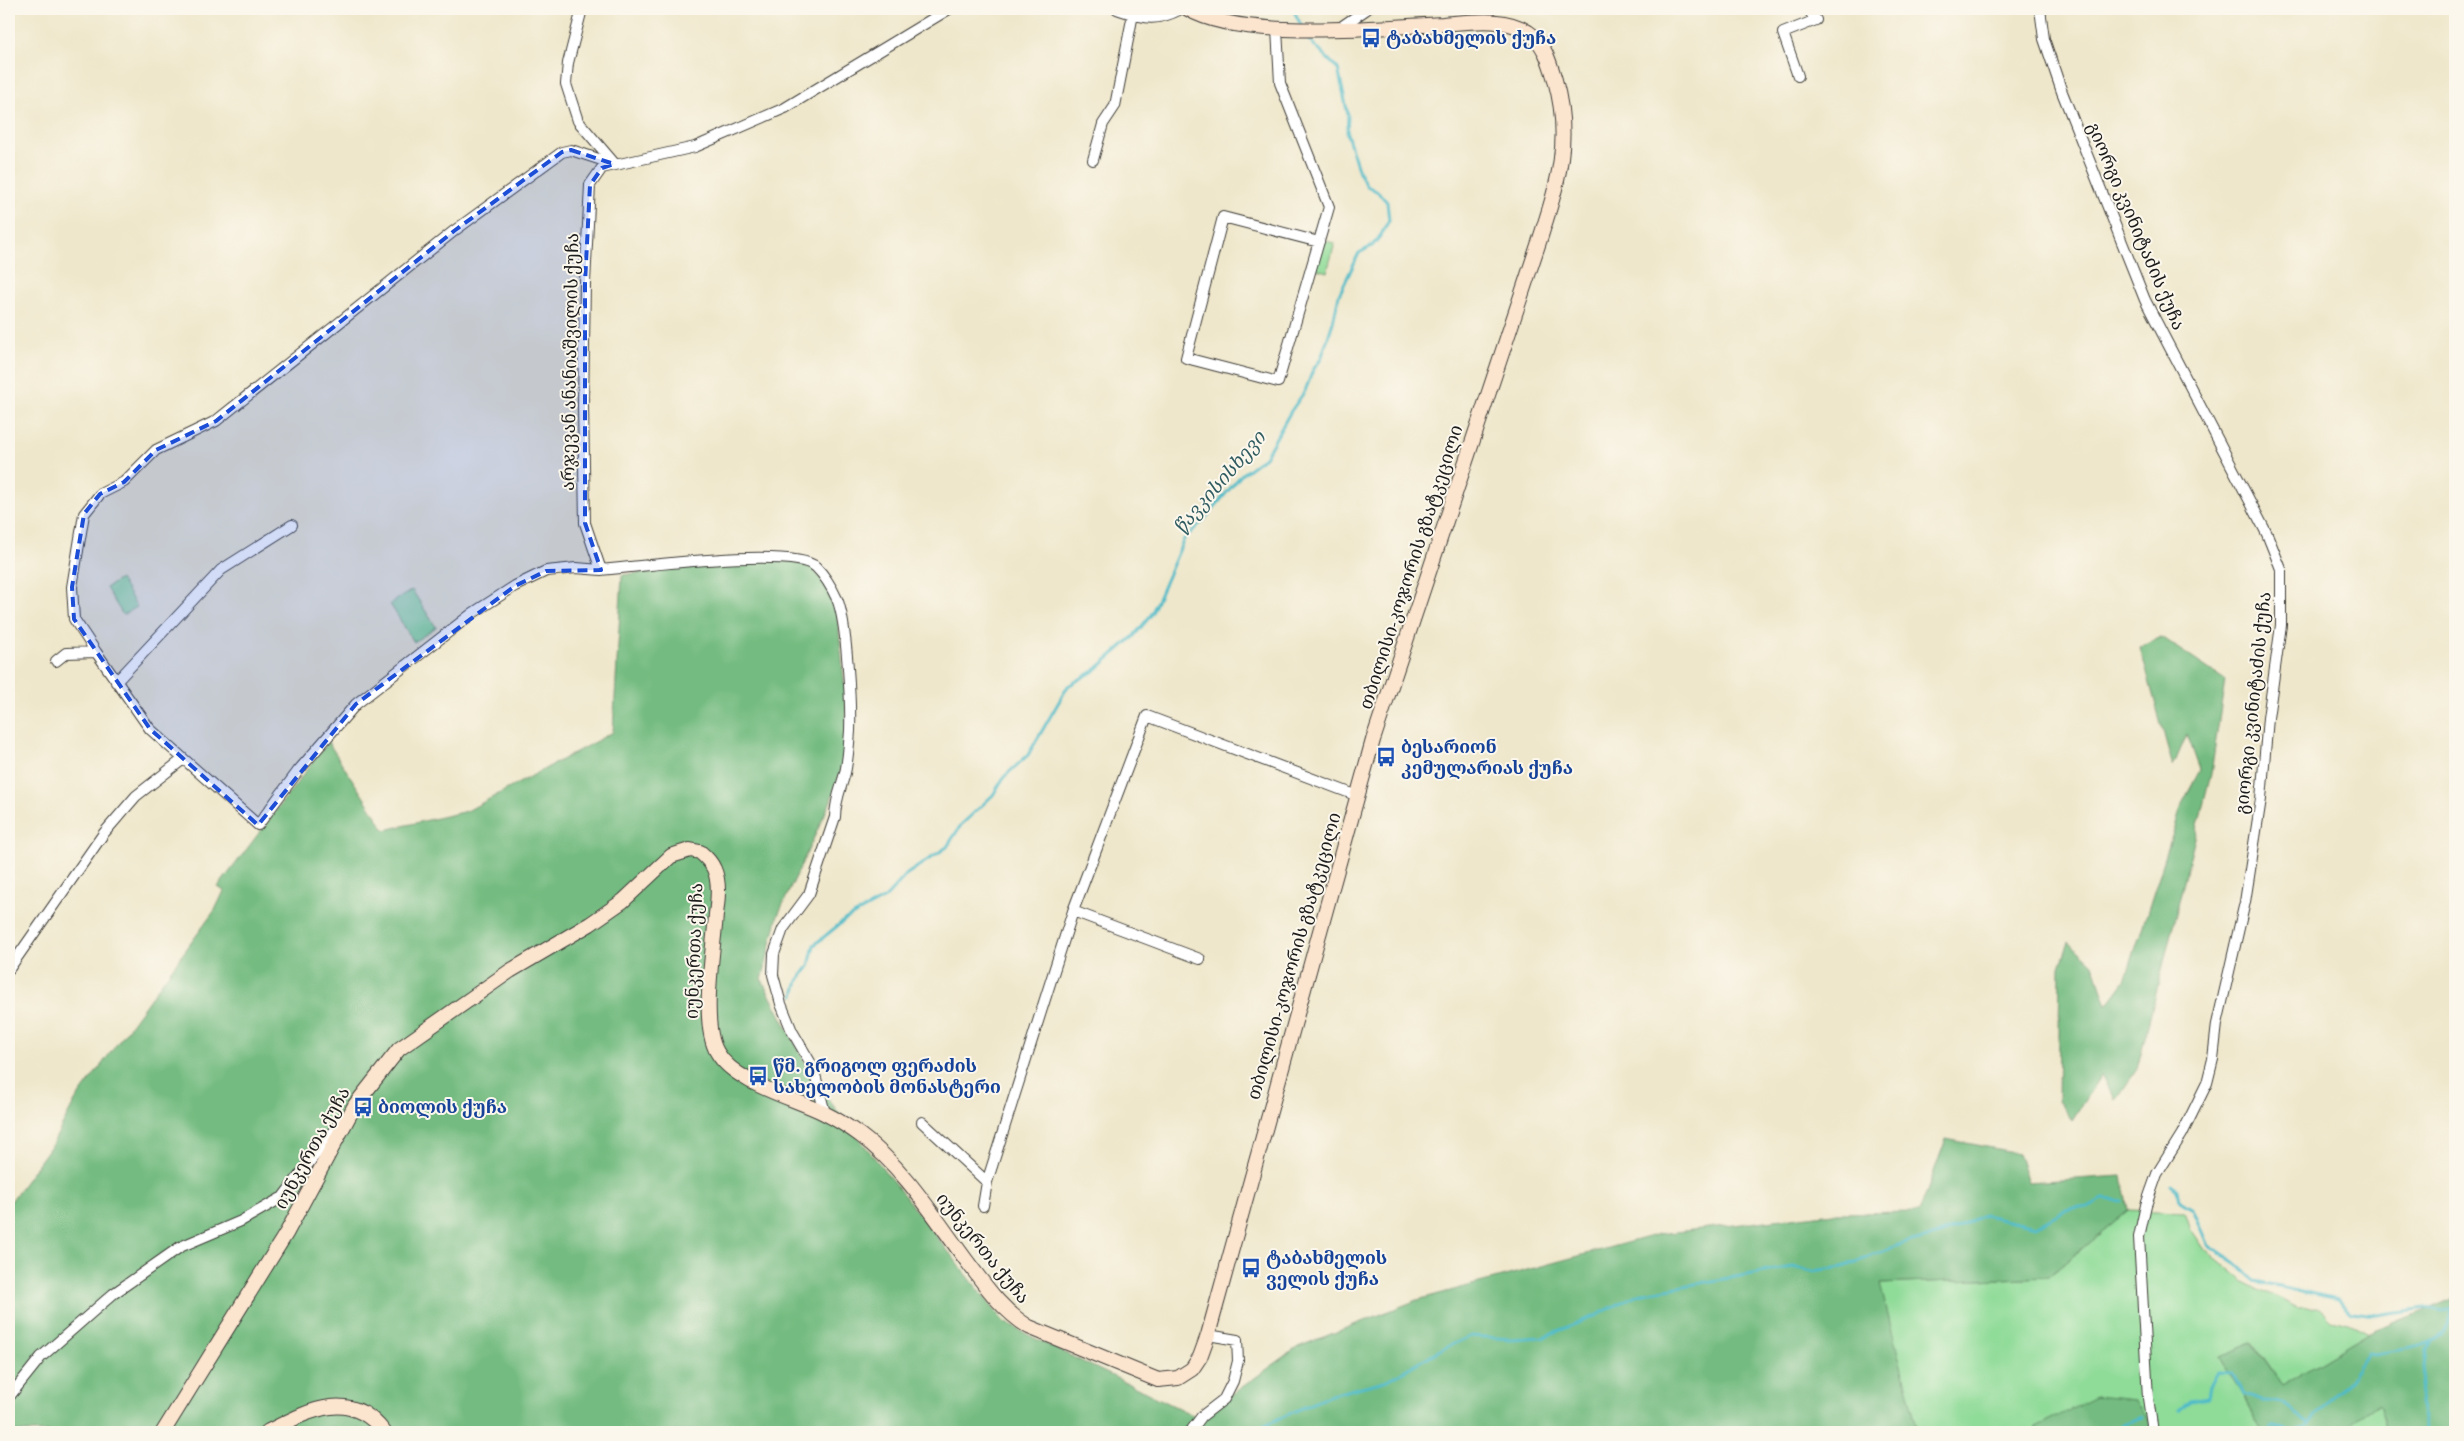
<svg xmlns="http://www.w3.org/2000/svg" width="2464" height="1441" font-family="'EB Garamond','Noto Serif Georgian',serif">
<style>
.green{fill:#8fdb98;stroke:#567c5a}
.forest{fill:#73bb80;stroke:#486c4e}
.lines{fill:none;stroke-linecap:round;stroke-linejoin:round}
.stream{stroke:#4fbbc9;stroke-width:3}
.minor-casing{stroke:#3c3a36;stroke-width:12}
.secondary-casing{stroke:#3c3a36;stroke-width:16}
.minor{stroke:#fff;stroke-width:10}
.secondary{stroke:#fce5cf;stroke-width:14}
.marked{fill:#1d4ed8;fill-opacity:0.2;stroke:#1d4ed8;stroke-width:4;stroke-dasharray:10 6;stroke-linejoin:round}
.labels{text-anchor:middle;stroke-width:4;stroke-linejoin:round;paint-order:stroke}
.transit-label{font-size:18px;font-weight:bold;fill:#164399;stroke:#fbf7ec;text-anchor:start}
.street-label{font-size:18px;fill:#1c1c1c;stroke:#fbf7ec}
.water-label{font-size:19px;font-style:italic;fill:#305c61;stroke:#fbf7ec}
</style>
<rect width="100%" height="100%" fill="#fbf7ec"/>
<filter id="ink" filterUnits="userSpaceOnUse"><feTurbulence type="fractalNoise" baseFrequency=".02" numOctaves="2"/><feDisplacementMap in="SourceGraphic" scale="10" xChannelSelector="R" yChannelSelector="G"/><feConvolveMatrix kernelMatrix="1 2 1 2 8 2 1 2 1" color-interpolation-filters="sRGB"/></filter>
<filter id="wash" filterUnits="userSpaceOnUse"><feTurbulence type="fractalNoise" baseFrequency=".0096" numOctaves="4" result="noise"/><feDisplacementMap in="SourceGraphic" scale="20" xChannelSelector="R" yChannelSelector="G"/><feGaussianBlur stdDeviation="1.12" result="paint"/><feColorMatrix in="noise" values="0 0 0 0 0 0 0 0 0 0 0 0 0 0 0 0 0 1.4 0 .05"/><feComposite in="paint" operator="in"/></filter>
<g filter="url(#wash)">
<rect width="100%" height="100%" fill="#efe7cb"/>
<!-- green -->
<path class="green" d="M1321,240L1335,243L1327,272L1313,268Z
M120,579L137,607L123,615L106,588Z
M412,590L436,627L414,642L390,604Z
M2128,1210L2185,1212L2191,1229L2205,1250L2243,1281L2298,1308L2319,1307L2331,1319L2349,1323L2369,1333L2282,1385L2253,1343L2220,1356L2263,1432H2153L2036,1427L2035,1432H1918L1879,1284L2048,1277Z
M2379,1403L2387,1432H2339Z"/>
<!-- forest -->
<path class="forest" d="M758,559L794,561L814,569L836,601L845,690L847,731L841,771L830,803L778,915L762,980L817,1085L1004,1322L1042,1342L1199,1418L1298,1347L1417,1300L1659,1234L1833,1213L1919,1212L1946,1139L2018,1153L2028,1182L2122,1176L2128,1210L2048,1277L1880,1284L1918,1432H9V1204L53,1143L75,1101L215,910L224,891L218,887L328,742L385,830L467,811L613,732L622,575Z
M2161,637L2225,680L2211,774L2137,1069L2116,1100L2101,1075L2072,1120L2058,1101L2060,967L2069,942L2093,964L2107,1005L2125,981L2183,802L2200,770L2187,734L2173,767L2140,648Z
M2455,1298V1432H2387L2379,1404L2339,1432H2263L2220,1356L2252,1343L2282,1385L2369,1333Z
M2096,1397L2134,1401L2154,1426L2153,1432H2035L2036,1427Z"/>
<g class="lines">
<!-- stream -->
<path class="stream" d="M1293,9L1301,25
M794,995L798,981L809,966L814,945L846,919L885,898L907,874L947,847L961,825L993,795L1004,777L1028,755L1068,686L1094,671L1133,637L1151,615L1184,539L1203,521L1242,474L1265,457L1291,411L1305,391L1313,370L1321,359L1333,322L1339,295L1359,253L1372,246L1381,235L1389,220L1387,202L1378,192L1367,186L1359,172L1347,134L1348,115L1338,69L1307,38L1304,33
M2172,1185L2178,1190L2180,1201L2193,1209L2209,1246L2238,1265L2256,1281L2338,1299L2352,1312L2376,1315L2425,1308L2443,1311L2454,1309
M2179,1409L2190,1401L2208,1398L2210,1387L2218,1371L2232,1372L2243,1395L2265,1402L2284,1404L2310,1424
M1249,1432L1331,1395L1388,1380L1438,1351L1471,1336L1510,1339L1543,1337L1595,1316L1638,1294L1792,1267L1812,1271L1843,1267L1904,1243L1940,1234L1984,1215L2036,1226L2065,1210L2088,1207L2103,1199L2122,1201
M2116,1432L2123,1424L2142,1417
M2269,1432L2273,1426L2288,1432
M2294,1432L2310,1424L2334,1394L2350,1381L2368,1353L2376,1354C2400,1348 2428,1351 2445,1331C2450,1325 2448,1316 2453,1310
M2427,1432L2420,1403L2426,1350L2431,1344"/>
</g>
</g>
<g filter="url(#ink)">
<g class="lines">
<defs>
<path id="minor" d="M582,9L568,63L566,84L578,121L614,163
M1117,9C1144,18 1154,23 1181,9
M2040,9L2044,39L2062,92L2145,300L2267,534L2281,569V625L2268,718L2261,799L2245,902L2217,1024L2213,1059L2207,1083L2182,1134L2157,1174L2146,1205L2139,1237L2148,1398L2153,1432
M1277,29L1280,83L1329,207L1278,382L1186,358L1223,217L1319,242
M1338,29L1367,9
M1798,76L1783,33L1816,20L1808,9
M1093,160L1103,124L1115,106L1133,14
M601,570L585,523L583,405L585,283L590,185L602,168L695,147L785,108L949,9
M96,652L74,619L72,587L84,514L100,494L124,482L156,450L216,421L454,231L562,152L571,150L614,164
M56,661L66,653L96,652L150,729L258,825L298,771L356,704L473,613L515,586L546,571L576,568L601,570C638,567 793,546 816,567C824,575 832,588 837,599C847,622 851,704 850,731C849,744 848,760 845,773C841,788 835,801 835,817L809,894L783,929L774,954L773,975L781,1004L792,1031L813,1067L825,1113
M116,682L221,570L292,525
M1200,959L1073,911L1147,716L1358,796
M9,969L104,833L136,796L182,760
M922,1122L987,1182
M983,1206L987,1182L1073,911
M9,1397L41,1357L113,1294L180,1247L241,1221L283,1197L344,1117
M1190,1432L1202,1416L1224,1399L1233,1381L1238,1361L1237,1340L1208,1335"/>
<path id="secondary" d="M163,1432L287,1232L355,1105L399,1049L510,971L590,924L623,901L671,856L690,850L700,852C706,857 711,862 714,869C720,882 718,900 716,914C714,948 700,1023 717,1052C734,1083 794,1098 824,1113C836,1119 849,1127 860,1135C905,1168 936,1220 969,1264C987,1288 1003,1311 1029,1327L1158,1380L1178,1378L1192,1369L1200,1357L1208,1335L1373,740L1540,239C1558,183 1572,140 1555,80C1550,63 1544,42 1528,32C1504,16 1469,22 1443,24C1379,27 1242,41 1188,9
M267,1432C308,1411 350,1387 384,1432"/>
</defs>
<!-- minor casing -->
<use href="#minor" class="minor-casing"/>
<!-- secondary casing -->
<use href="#secondary" class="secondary-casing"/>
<!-- minor -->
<use href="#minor" class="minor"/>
<!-- secondary -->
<use href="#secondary" class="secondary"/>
</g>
</g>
<!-- marked area -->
<path class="marked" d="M571,150L614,164L602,168L590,185L585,283V523L601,570L546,571L515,586L356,704L258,825L150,729L74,619L72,587L84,514L100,494L124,482L156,450L216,421L454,231L562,152Z"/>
<!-- icons -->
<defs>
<symbol id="bus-bare" viewBox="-9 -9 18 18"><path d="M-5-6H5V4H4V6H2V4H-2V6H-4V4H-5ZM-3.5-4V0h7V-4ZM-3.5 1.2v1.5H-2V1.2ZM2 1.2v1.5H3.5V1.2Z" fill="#1a4fb4" stroke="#fbf7ec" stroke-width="2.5" paint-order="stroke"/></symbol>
</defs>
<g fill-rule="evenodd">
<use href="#bus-bare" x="1357" y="24" width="28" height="28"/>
<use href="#bus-bare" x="1372" y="743" width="28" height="28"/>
<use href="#bus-bare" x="744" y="1062" width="28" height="28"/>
<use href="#bus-bare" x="349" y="1093" width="28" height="28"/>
<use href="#bus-bare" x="1237" y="1254" width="28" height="28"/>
</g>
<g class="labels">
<!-- transit labels -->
<g class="transit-label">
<text x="1386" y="44">ტაბახმელის ქუჩა</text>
<text x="1401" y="753">ბესარიონ<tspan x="1401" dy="21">კემულარიას ქუჩა</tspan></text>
<text x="773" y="1072">წმ. გრიგოლ ფერაძის<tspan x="773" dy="21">სახელობის მონასტერი</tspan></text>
<text x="378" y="1113">ბიოლის ქუჩა</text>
<text x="1266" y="1264">ტაბახმელის<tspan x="1266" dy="21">ველის ქუჩა</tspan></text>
</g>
<!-- street labels -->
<g class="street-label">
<text transform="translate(2136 226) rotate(67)" y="6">გიორგი კვინიტაძის ქუჩა</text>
<text transform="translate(570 362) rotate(-89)" y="6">არჯევან ანანიაშვილის ქუჩა</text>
<text transform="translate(1411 567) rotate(-72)" y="6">თბილისი-კოჯორის გზატკეცილი</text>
<text transform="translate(2253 703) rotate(-84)" y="6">გიორგი კვინიტაძის ქუჩა</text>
<text transform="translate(694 951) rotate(-88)" y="6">იუნკერთა ქუჩა</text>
<text transform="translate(1294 956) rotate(-74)" y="6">თბილისი-კოჯორის გზატკეცილი</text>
<text transform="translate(312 1148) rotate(-61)" y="6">იუნკერთა ქუჩა</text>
<text transform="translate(983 1248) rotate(51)" y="6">იუნკერთა ქუჩა</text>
</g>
<!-- water labels -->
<g class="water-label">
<text transform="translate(1219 482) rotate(-49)" y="7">წავკისისხევი</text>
</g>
</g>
<!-- margin -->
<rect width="2464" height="1441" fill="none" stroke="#fbf7ec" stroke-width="30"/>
</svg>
